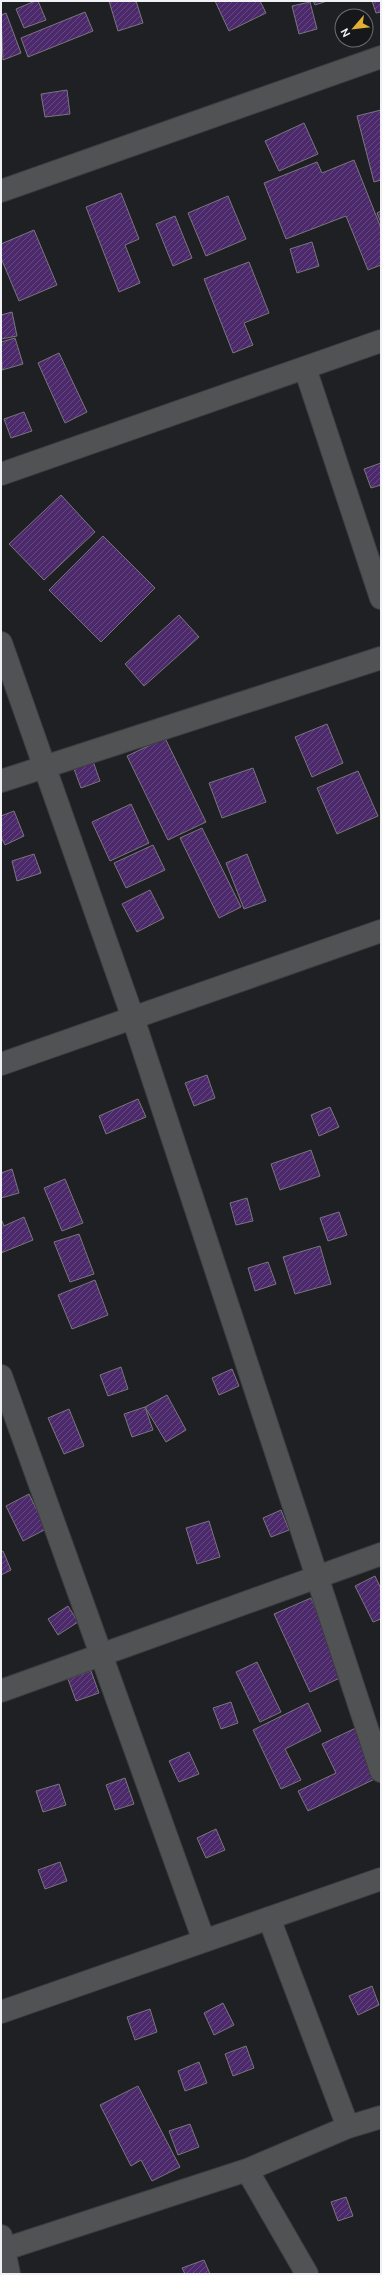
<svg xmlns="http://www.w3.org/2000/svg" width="382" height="2275" font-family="Ubuntu,sans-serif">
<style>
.building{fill:url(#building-hatch);stroke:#79767b}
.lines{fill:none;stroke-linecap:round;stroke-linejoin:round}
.street-casing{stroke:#3c3d41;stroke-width:24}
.street{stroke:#505253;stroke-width:22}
</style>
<defs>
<pattern id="building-hatch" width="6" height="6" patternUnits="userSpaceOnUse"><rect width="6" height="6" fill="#4b296a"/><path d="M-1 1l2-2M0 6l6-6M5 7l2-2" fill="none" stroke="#654880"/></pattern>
</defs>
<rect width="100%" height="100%" fill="#1f2024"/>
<!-- building -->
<path class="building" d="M35,1H38L46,20L24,28L16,9Z
M109,1H136L143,23L118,31Z
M215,1H260L266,13L229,31Z
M313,1H327L315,5Z
M372,1H381V12L376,13Z
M310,2L317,29L299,34L292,6Z
M85,12L93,31L28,57L21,38Z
M6,13L21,53L3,60L1,15Z
M67,90L70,114L45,117L41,94Z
M381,110V180L374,182L357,116Z
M304,123L318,154L279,171L265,141Z
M354,160L381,228V265L368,270L346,216L286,239L264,183L317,162L322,173Z
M121,193L139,239L125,245L140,283L119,292L86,207Z
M228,196L246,239L206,256L188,213Z
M381,211V223L377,213Z
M175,216L192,258L173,266L156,224Z
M34,230L57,285L19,301L1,258V244Z
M312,242L319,266L297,273L290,249Z
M249,262L269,313L244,323L253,345L233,353L204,279Z
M12,312L17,336L1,339V315Z
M15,338L23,364L2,370L1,342Z
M59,353L87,412L65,423L38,363Z
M24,412L32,431L11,438L4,419Z
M381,463V485L371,488L364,469Z
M61,495L95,532L44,580L9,544Z
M103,536L155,588L101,642L49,590Z
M179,615L199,637L144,686L125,664Z
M327,724L343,763L312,777L295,737Z
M165,738L206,822L168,840L127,756Z
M93,761L100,781L81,788L74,769Z
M253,768L266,802L222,818L209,783Z
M358,771L378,816L337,834L317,788Z
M131,804L149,843L110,861L92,822Z
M14,811L24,836L5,845L1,837V816Z
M202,828L241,907L219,918L180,838Z
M153,845L165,870L126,888L114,863Z
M34,854L41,873L17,881L12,861Z
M247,854L266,901L244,909L226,863Z
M150,890L164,918L137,932L122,904Z
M207,1075L215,1098L194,1106L185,1083Z
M138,1099L146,1117L106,1134L99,1116Z
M330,1107L339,1127L319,1136L311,1115Z
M311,1150L320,1176L280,1190L271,1164Z
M12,1169L19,1193L1,1198V1173Z
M65,1179L83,1223L62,1231L44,1188Z
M247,1198L253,1221L236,1225L230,1203Z
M339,1212L347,1235L328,1241L320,1218Z
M24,1217L33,1240L1,1253V1219L4,1226Z
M79,1234L94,1274L70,1282L54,1242Z
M320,1246L331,1284L295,1294L283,1257Z
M268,1262L276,1284L255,1291L248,1268Z
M95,1280L108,1315L72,1329L58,1295Z
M121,1367L128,1389L108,1396L100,1375Z
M232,1369L239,1386L219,1395L212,1378Z
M167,1395L186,1430L166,1442L145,1407Z
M145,1407L153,1430L132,1437L124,1414Z
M69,1409L84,1446L64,1454L48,1418Z
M29,1494L46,1529L23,1541L6,1506Z
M281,1510L289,1530L271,1537L263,1518Z
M209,1521L220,1557L197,1564L186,1528Z
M3,1551L11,1570L1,1575V1552Z
M375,1576L381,1589V1619L373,1622L355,1586Z
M311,1598L346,1675L310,1692L274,1614Z
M68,1606L78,1622L58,1635L48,1619Z
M257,1662L281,1712L260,1722L236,1672Z
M91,1671L99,1693L76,1701L68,1679Z
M231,1702L238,1723L221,1729L213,1708Z
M308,1703L321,1731L285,1749L301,1780L281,1789L253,1730Z
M358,1727L381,1776L308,1811L298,1791L336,1773L322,1744Z
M189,1752L199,1774L179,1782L169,1761Z
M125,1778L134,1804L115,1810L106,1785Z
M59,1784L66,1805L43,1812L36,1791Z
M216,1829L225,1850L206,1858L197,1838Z
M60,1862L67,1881L45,1889L38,1870Z
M372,1986L379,2005L358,2015L349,1996Z
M223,2003L234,2025L214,2035L204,2013Z
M150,2009L157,2032L135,2040L127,2017Z
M246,2046L254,2068L233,2076L225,2054Z
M199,2062L207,2083L185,2091L178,2071Z
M138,2086L180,2167L152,2181L141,2160L131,2166L100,2105Z
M190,2124L199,2147L178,2155L169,2131Z
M346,2197L353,2216L338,2221L331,2202Z
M204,2260L210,2274H185L182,2268Z"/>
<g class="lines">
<defs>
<path id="street" d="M1,191L381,57
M305,368L381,598
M1,474L381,341
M1,643L133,1018L381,1771
M1,781L381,658
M1,1064L381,931
M1,1376L204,1941
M1,1691L381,1554
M269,1918L348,2127
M1,2012L381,1879
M247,2170L307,2274
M1,2236L9,2274
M5,2249L247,2170L348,2127L381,2117"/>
</defs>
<!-- street casing -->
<use href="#street" class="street-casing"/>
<!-- street -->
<use href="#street" class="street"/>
</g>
<!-- border -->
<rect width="382" height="2275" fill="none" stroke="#f0f1f4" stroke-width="4"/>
<!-- north arrow -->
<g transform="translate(354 28) rotate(242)"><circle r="19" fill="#16171b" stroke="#6d6e72"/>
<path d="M0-3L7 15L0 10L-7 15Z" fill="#e2ae34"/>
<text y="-6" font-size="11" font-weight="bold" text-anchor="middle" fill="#f0f1f4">N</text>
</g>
</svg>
